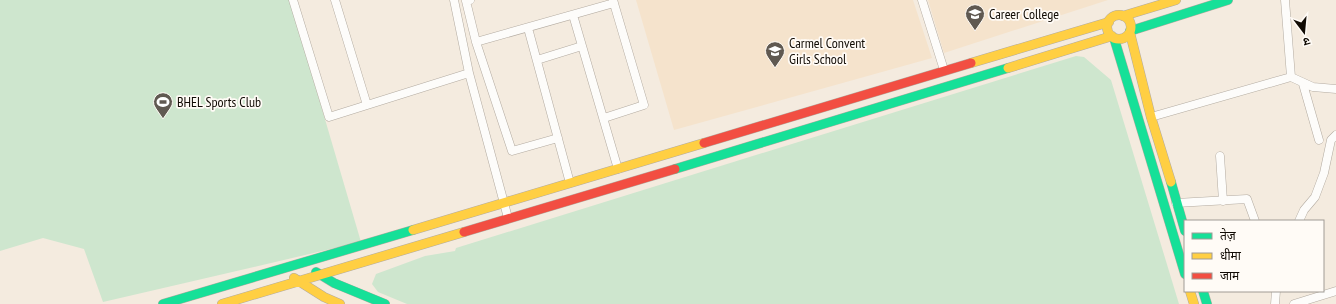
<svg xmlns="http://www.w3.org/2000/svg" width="1336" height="304" font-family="'PT Sans Narrow','Noto Sans Devanagari',sans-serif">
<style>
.built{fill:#f5e3cc}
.green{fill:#cee6ce}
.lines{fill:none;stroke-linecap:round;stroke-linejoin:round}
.street-casing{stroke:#b3aba1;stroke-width:9}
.fast-casing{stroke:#b3aba1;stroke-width:10}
.slow-casing{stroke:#b3aba1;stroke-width:10}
.jam-casing{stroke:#b3aba1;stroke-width:10}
.street{stroke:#fdfcfa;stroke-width:8}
.fast{stroke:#16e098;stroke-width:9}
.slow{stroke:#ffcf43;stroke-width:9}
.jam{stroke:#f24e42;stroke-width:9}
.labels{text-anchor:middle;stroke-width:3.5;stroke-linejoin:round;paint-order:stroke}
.poi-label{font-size:14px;fill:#110b04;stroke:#fffbf6;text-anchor:start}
</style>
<rect width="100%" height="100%" fill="#f4ebdf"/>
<!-- built -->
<path class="built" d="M636,0H913L932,58L674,130Z
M928,0H1108L944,53Z"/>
<!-- green -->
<path class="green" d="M0,0H290L361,242L103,302L84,249L43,238L0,251Z
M1076,56L1084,57L1111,80L1179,304H407L378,292L372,284L376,274L425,256L455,251L456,248Z"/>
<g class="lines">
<defs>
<path id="street" d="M293,0L329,117L469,73
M335,0L367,105
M454,0L469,73L508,218
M470,0L466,1L476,42
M922,0L944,70
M573,15L618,169
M528,28L570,183
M537,60L582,46
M1291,77L1313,87L1336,89
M1303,84L1319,140
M1151,117L1291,77L1285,0
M604,118L644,105L613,0
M558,138L512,151L476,42L614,3
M1220,156L1223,201
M1176,203L1247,199L1255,221
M1299,221L1304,210L1315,197L1324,173L1331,140L1336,135
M1275,304L1276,291
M1294,304L1336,291"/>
<path id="fast" d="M1130,31L1228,0
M1114,38L1185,274
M675,169L1008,68
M1171,182L1185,231
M316,272L334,283L385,304
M1203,291L1207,304
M163,304L413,230"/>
<path id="slow" d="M1107 27a12 12 0 1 1 24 0a12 12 0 1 1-24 0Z
M1123,16L1176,0
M1130,33L1151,117L1171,182
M971,63L1109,22
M1008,68L1112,36
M413,230L704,143
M294,278L324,297L340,304
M1190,291L1194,304
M222,304L464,232"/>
<path id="jam" d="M704,143L971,63
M464,232L675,169"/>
</defs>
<!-- street casing -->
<use href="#street" class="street-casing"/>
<!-- fast casing -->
<use href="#fast" class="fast-casing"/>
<!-- slow casing -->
<use href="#slow" class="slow-casing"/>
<!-- jam casing -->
<use href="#jam" class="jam-casing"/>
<!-- street -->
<use href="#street" class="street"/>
<!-- fast -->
<use href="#fast" class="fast"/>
<!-- slow -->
<use href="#slow" class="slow"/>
<!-- jam -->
<use href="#jam" class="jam"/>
</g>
<!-- icons -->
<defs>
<symbol id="university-pin" viewBox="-11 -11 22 30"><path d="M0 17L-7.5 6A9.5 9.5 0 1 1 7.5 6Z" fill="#605951" stroke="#fffbf6"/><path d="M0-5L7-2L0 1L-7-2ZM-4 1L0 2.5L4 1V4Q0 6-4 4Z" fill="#fff"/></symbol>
<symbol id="school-pin" viewBox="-11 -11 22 30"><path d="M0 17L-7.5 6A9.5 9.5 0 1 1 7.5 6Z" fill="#605951" stroke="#fffbf6"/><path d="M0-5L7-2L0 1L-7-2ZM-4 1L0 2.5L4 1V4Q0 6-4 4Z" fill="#fff"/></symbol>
<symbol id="stadium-pin" viewBox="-11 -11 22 30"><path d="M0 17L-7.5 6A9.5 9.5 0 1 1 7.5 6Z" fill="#605951" stroke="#fffbf6"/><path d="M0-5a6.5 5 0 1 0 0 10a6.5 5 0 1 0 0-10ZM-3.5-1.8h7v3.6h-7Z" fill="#fff"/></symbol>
</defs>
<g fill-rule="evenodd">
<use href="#university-pin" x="964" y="3" width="22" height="30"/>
<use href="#school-pin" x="764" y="40" width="22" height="30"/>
<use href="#stadium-pin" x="152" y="91" width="22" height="30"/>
</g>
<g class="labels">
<!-- poi labels -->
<g class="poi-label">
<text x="989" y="19">Career College</text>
<text x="789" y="48">Carmel Convent<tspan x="789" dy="16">Girls School</tspan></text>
<text x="177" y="107">BHEL Sports Club</text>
</g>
</g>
<!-- legend -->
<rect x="1184" y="220" width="140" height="72" fill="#fffbf6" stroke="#a09b95"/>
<rect x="1192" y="233" width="20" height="6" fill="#16e098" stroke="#a09b95"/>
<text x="1220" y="240" font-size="12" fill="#110b04">तेज़</text>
<rect x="1192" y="253" width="20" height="6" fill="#ffcf43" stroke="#a09b95"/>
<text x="1220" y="260" font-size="12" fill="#110b04">धीमा</text>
<rect x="1192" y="273" width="20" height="6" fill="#f24e42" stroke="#a09b95"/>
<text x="1220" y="280" font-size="12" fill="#110b04">जाम</text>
<!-- north arrow -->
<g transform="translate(1304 32) rotate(164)" stroke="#fffbf6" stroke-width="3" paint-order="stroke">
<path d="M0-3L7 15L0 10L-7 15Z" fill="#110b04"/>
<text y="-6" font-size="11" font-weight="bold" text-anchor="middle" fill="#110b04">उ</text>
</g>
</svg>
